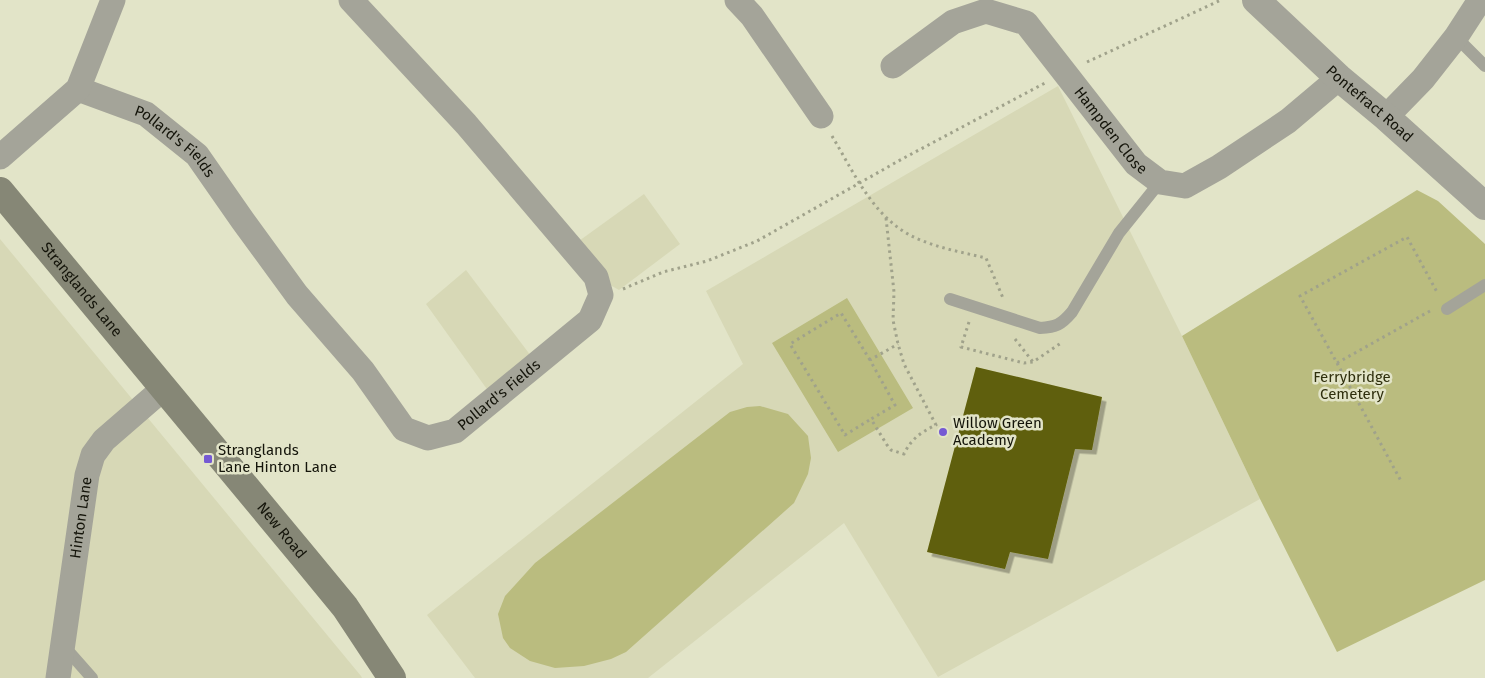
<svg xmlns="http://www.w3.org/2000/svg" width="1485" height="678" font-family="'Fira Sans',sans-serif">
<style>
.built{fill:#d7d8b6}
.green{fill:#babc7f}
.building{fill:#5f5f09;filter:url(#shadow)}
.lines{fill:none;stroke-linecap:round;stroke-linejoin:round}
.path{stroke:#a0a28b;stroke-width:3;stroke-dasharray:2.5 4;stroke-linecap:butt}
.service{stroke:#a4a499;stroke-width:12}
.minor{stroke:#a4a499;stroke-width:25}
.tertiary{stroke:#a4a499;stroke-width:28}
.secondary{stroke:#868776;stroke-width:28}
.poi-dot{fill:#7559d3;stroke:#e2e4c8;stroke-width:2}
.labels{text-anchor:middle;stroke-width:5;stroke-linejoin:round;paint-order:stroke}
.street-label{font-size:15px;fill:#14140a;stroke:#e2e4c8}
.park-label{font-size:15px;fill:#2f2f0d;stroke:#e2e4c8}
.poi-label{font-size:15px;fill:#14140a;stroke:#e2e4c8;text-anchor:start}
</style>
<defs>
<filter id="shadow"><feDropShadow dx="4.5" dy="4.5" stdDeviation="0" flood-color="#0004"/></filter>
</defs>
<rect width="100%" height="100%" fill="#e2e4c8"/>
<!-- built -->
<path class="built" d="M1058,86L1182,336L1260,499L938,677L844,523L648,678H475L427,615L743,364L706,291Z
M644,194L680,244L619,290L596,277L572,246Z
M0,239L361,676L362,678H0Z
M466,270L537,364L494,399L426,304Z"/>
<!-- green -->
<path class="green" d="M1417,190L1438,201L1485,244V580L1337,652L1260,499L1182,336Z
M847,298L913,408L838,452L772,343Z
M760,406L788,414L808,436L811,458L808,474L794,503L626,652L611,659L584,666L555,668L530,661L510,648L503,638L498,614L505,596L535,563L730,412L747,407Z"/>
<!-- building -->
<path class="building" d="M976,367L1102,397L1092,450L1075,449L1048,559L1010,552L1005,569L927,552Z"/>
<g class="lines">
<!-- path -->
<path class="path" d="M1087,62L1221,0
M832,136C856,176 876,224 923,241C943,249 965,253 986,258L1003,298
M886,218L894,292L893,320L898,344L904,364L936,425C921,432 911,439 904,454L891,450L887,445L871,419L895,405L870,360L898,344
M623,289L663,272L707,261L757,241L902,159L1045,83
M1430,311L1337,363L1300,296L1407,237L1438,294
M969,322L961,347L1024,363L1033,362L1061,343
M1015,339L1033,362
M870,360L841,313L790,344L845,435L871,419
M1337,363L1401,481"/>
<!-- service -->
<path class="service" d="M1456,37L1485,66
M950,299L1040,328C1056,327 1061,325 1072,312L1119,233L1160,182
M1447,309L1485,285
M62,644L92,678"/>
<!-- minor -->
<g class="minor">
<path d="M737,0L752,16L821,116"/>
<path id="s1" d="M893,66L953,22L986,11L1026,23L1136,164L1160,182L1185,186L1219,167L1288,121L1339,78"/>
<path id="s2" d="M78,89L146,114L197,155L243,221L297,295L363,371L404,429L428,438L455,431L590,320L601,295L596,277L466,124L351,0"/>
<path d="M1386,117L1423,79L1456,37L1480,0"/>
<path d="M0,157L78,89L113,0"/>
<path id="s3" d="M58,678L87,475L93,455L104,440L164,388"/>
</g>
<!-- tertiary -->
<path class="tertiary" id="s4" d="M1256,0L1339,78L1386,117L1485,206"/>
<!-- secondary -->
<path class="secondary" id="s5" d="M0,191L303,556L345,607L392,678"/>
</g>
<!-- markers -->
<g class="poi-dot">
<circle cx="943" cy="432" r="5"/>
<rect x="203" y="454" width="10" height="10" rx="2.5"/>
</g>
<g class="labels">
<!-- street labels -->
<g class="street-label">
<text dy="5" stroke="none"><textPath href="#s4" startOffset="154">Pontefract Road</textPath></text>
<text dy="5" stroke="none"><textPath href="#s1" startOffset="288">Hampden Close</textPath></text>
<text dy="5" stroke="none"><textPath href="#s2" startOffset="112">Pollard's Fields</textPath></text>
<text dy="5" stroke="none"><textPath href="#s5" startOffset="128">Stranglands Lane</textPath></text>
<text dy="5" stroke="none"><textPath href="#s2" startOffset="592">Pollard's Fields</textPath></text>
<text dy="5" stroke="none"><textPath href="#s3" startOffset="162">Hinton Lane</textPath></text>
<text dy="5" stroke="none"><textPath href="#s5" startOffset="441">New Road</textPath></text>
</g>
<!-- park labels -->
<g class="park-label">
<text x="1352" y="382">Ferrybridge<tspan x="1352" dy="17">Cemetery</tspan></text>
</g>
<!-- poi labels -->
<g class="poi-label">
<text x="953" y="428">Willow Green<tspan x="953" dy="17">Academy</tspan></text>
<text x="218" y="455">Stranglands<tspan x="218" dy="17">Lane Hinton Lane</tspan></text>
</g>
</g>
</svg>
